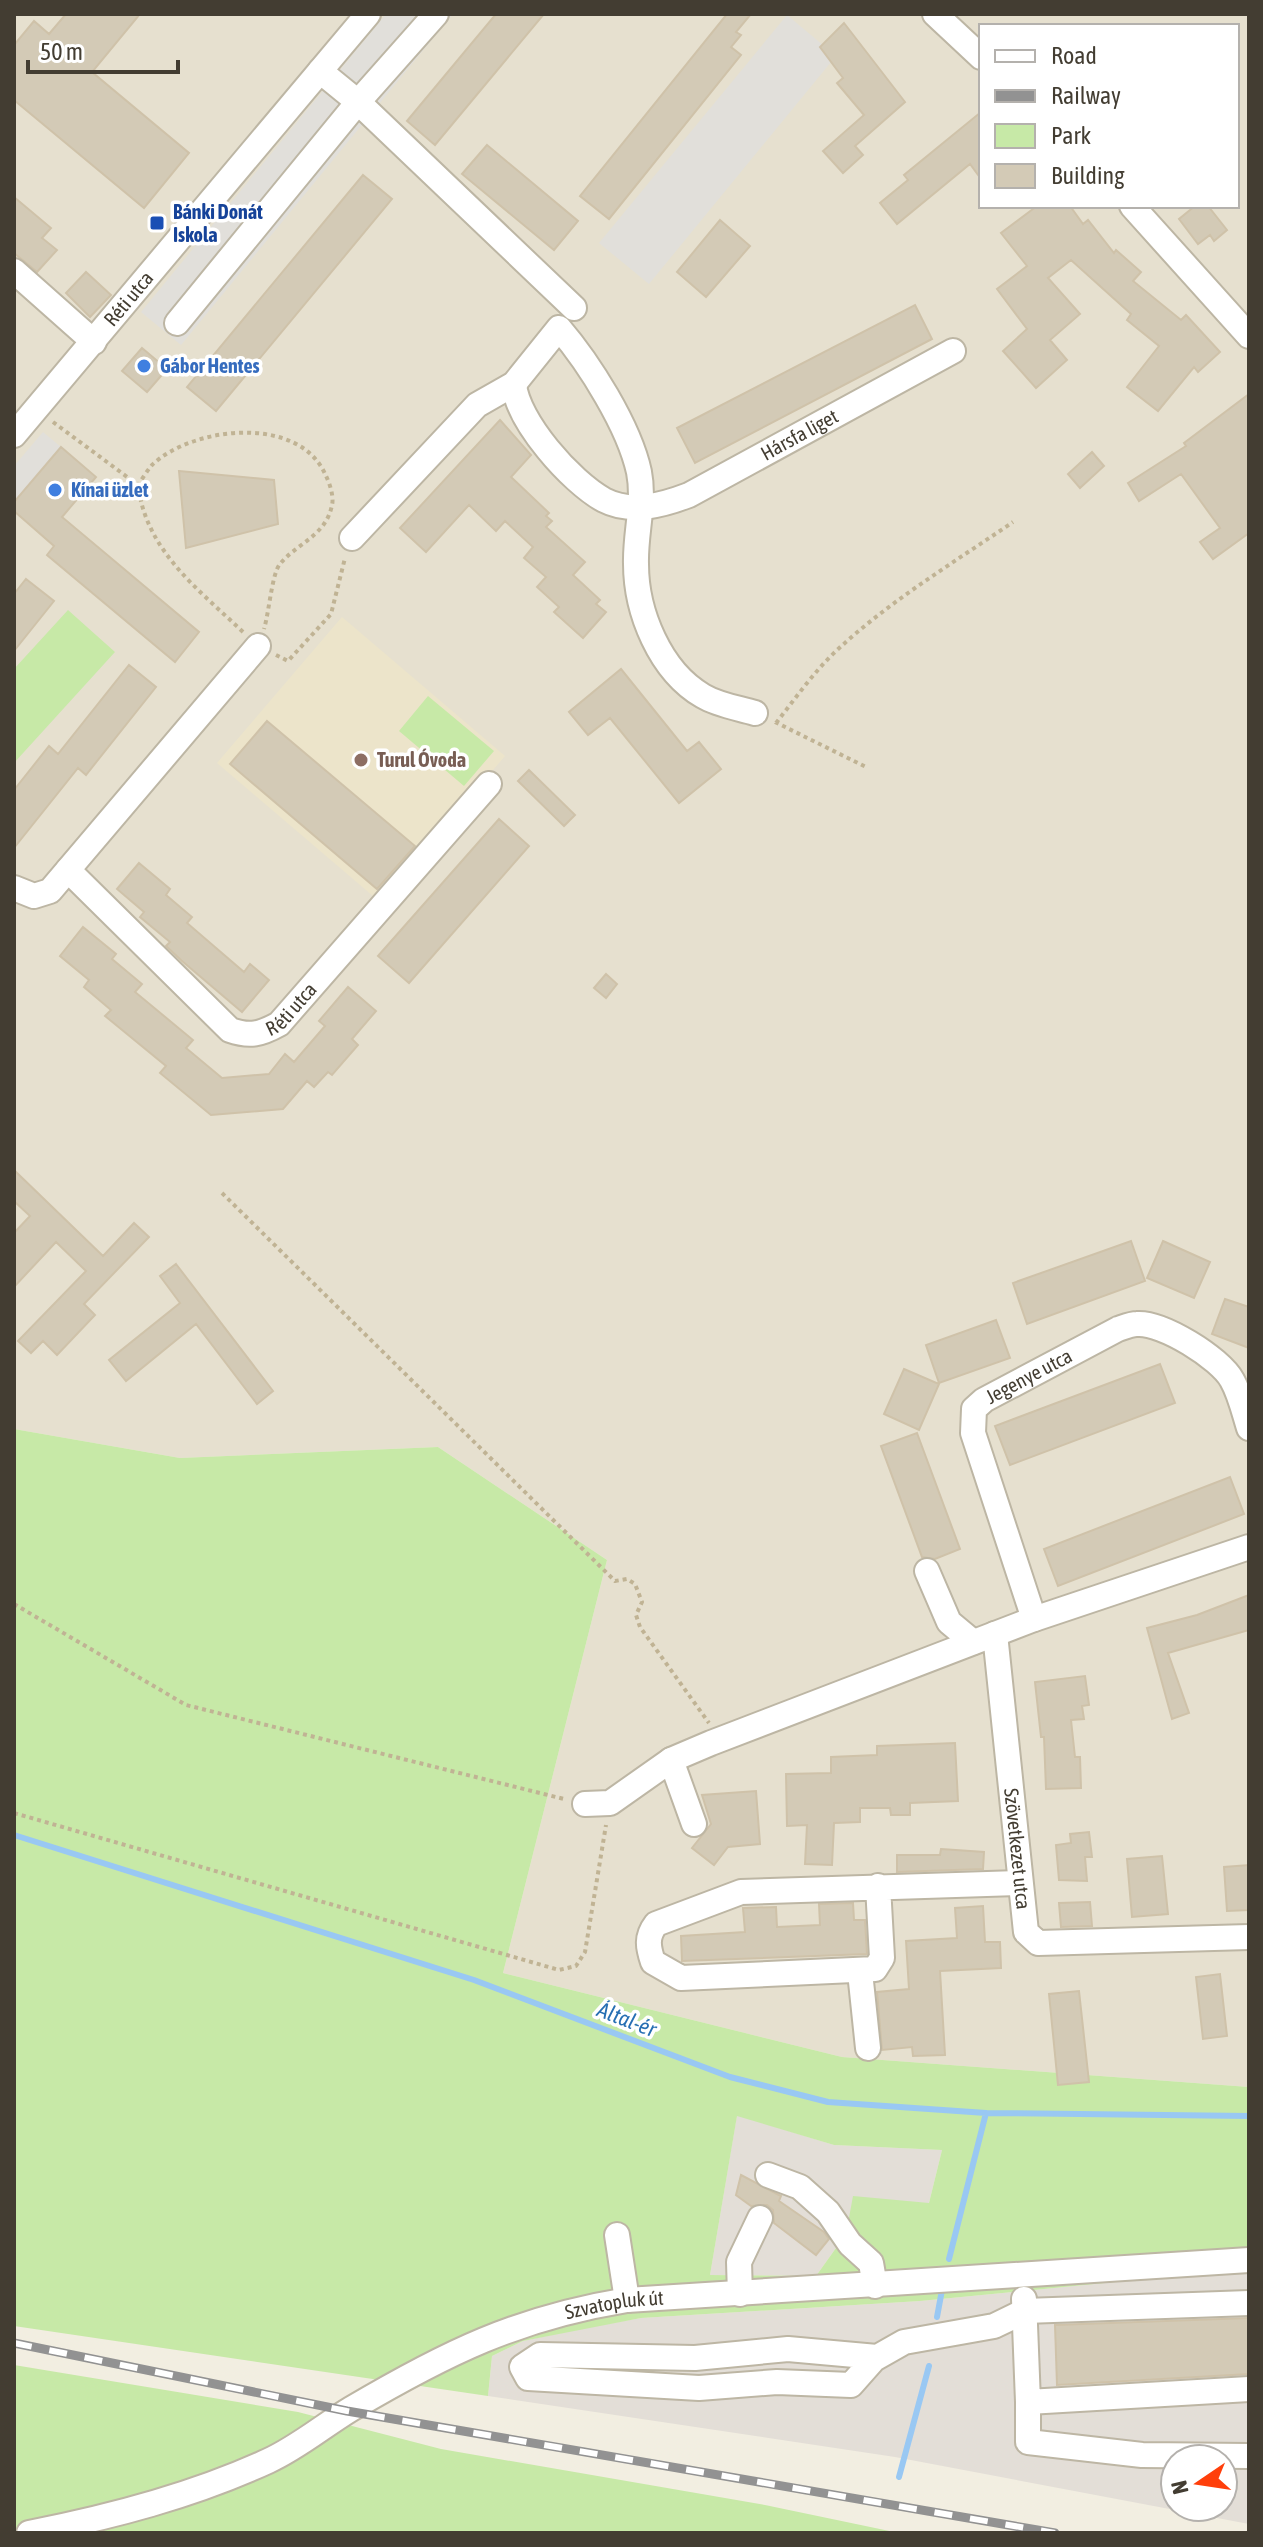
<svg xmlns="http://www.w3.org/2000/svg" width="1263" height="2547" font-family="'Asap Condensed',sans-serif">
<style>
.residential{fill:#e6e0cf;fill-rule:evenodd}
.industrial{fill:#e3ded7;fill-rule:evenodd}
.education{fill:#ece4ca}
.green{fill:#c7e9a7;fill-rule:evenodd}
.parking{fill:#e1dfda}
.lines{fill:none;stroke-linecap:round;stroke-linejoin:round}
.stream{stroke:#99c8f3;stroke-width:6}
.building{fill:#d3cab6;stroke:#cfc2a9;stroke-width:2}
.minor-casing{stroke:#bdb6a4;stroke-width:28}
.path{stroke:#c0b394;stroke-width:4;stroke-dasharray:4 4;stroke-linecap:butt}
.minor{stroke:#fff;stroke-width:24}
.rail-casing{stroke:#929292;stroke-width:9}
.rail{stroke:#fff;stroke-width:6;stroke-dasharray:18;stroke-linecap:butt}
.transit-dot{fill:#1a4fb4;stroke:#fff;stroke-width:3}
.shop-dot{fill:#3f7fe0;stroke:#fff;stroke-width:3}
.education-dot{fill:#8d6e63;stroke:#fff;stroke-width:3}
.labels{text-anchor:middle;stroke-width:7;stroke-linejoin:round;paint-order:stroke}
.transit-label{font-size:20px;font-weight:bold;fill:#164399;stroke:#fff;text-anchor:start}
.street-label{font-size:20px;fill:#433d32;stroke:#fff}
.shop-label{font-size:20px;font-weight:bold;fill:#366cbe;stroke:#fff;text-anchor:start}
.education-label{font-size:20px;font-weight:bold;fill:#785e54;stroke:#fff;text-anchor:start}
.water-label{font-size:22px;font-style:italic;fill:#276fb3;stroke:#fff}
</style>
<rect width="100%" height="100%" fill="#f2eee1"/>
<!-- residential -->
<path class="residential" d="M14,14H1249V2087L842,2057L503,1973L607,1560L438,1447L180,1458L14,1429ZM981,26H1237V206H981Z"/>
<!-- industrial -->
<path class="industrial" d="M737,2115L834,2145L942,2150L929,2203L846,2234L816,2276L710,2275Z
M1249,2269V2524L895,2457L488,2396L492,2356L523,2341L589,2327L641,2318L920,2301ZM1175,2459H1223V2507H1175Z"/>
<!-- education -->
<path class="education" d="M342,617L505,756L380,902L217,763Z"/>
<!-- green -->
<path class="green" d="M68,610L115,652L14,763V669Z
M428,696L494,751L464,786L399,731Z
M14,1429L180,1458L438,1447L607,1560L503,1973L842,2057L1249,2087V2269L920,2301L641,2318L523,2341L492,2356L488,2396L14,2326ZM737,2116L834,2145L942,2150L929,2203L853,2196L846,2234L816,2276L710,2275Z
M14,2365L298,2412L441,2449L765,2505L899,2533H14Z"/>
<!-- parking -->
<path class="parking" d="M386,14H453L181,345L141,312Z
M787,15L836,56L649,284L599,243Z
M43,432L61,447L14,502V466Z"/>
<g class="lines">
<!-- stream -->
<path class="stream" d="M14,1835L474,1980L730,2077L828,2102L986,2113L1249,2116
M949,2259L986,2113
M937,2317L942,2290
M899,2477L929,2366"/>
</g>
<!-- building -->
<path class="building" d="M66,14H140L92,72L189,153L144,208L14,100V45L34,21L49,34Z
M496,14H544L435,145L407,121Z
M727,14H751L736,32L741,35L731,47L741,55L609,219L580,196Z
M844,23L905,102L855,146L863,155L843,173L823,151L864,115L837,83L843,78L820,47Z
M981,112V179L970,164L897,224L880,203L908,180L904,175Z
M487,145L578,221L554,250L462,174Z
M363,175L392,199L216,411L187,387Z
M14,197L51,228L42,238L57,250L37,272L14,253Z
M1037,206H1070L1083,224L1088,220L1114,253L1116,250L1141,272L1133,281L1181,320L1186,315L1220,352L1198,372L1194,367L1158,411L1127,387L1159,346L1127,320L1131,314L1071,260L1048,278L1080,314L1050,340L1067,360L1036,388L1003,351L1027,329L997,289L1027,266L1001,233Z
M1195,206H1208L1227,230L1214,241L1210,235L1198,244L1179,219Z
M720,220L750,246L706,297L677,272Z
M86,272L111,295L90,317L66,293Z
M915,305L932,339L695,463L677,428Z
M142,348L167,369L147,392L122,371Z
M1249,394V533L1213,559L1200,542L1220,528L1181,474L1139,501L1128,483L1186,446L1184,443Z
M500,420L531,455L511,477L549,513L546,516L552,521L546,527L585,562L573,575L600,600L596,604L606,612L583,638L554,612L559,607L537,587L546,577L524,558L533,547L505,521L496,531L469,505L426,552L400,528Z
M61,447L96,477L62,517L199,632L175,662L47,555L54,546L14,511V502Z
M1092,452L1104,466L1080,488L1068,474Z
M179,471L274,480L278,524L186,548Z
M26,579L54,601L14,651V594Z
M129,665L156,687L86,775L78,768L14,848V790L49,746L58,754Z
M621,669L687,751L699,742L721,769L679,803L610,718L588,735L569,712Z
M267,721L415,846L377,889L230,764Z
M529,770L575,815L564,826L518,781Z
M499,819L529,846L409,983L378,956Z
M139,863L170,889L166,895L192,917L187,923L244,972L250,964L269,980L242,1012L182,961L166,946L170,942L140,917L144,912L117,889Z
M83,927L116,954L112,959L142,984L135,992L193,1040L186,1048L222,1078L269,1074L285,1054L294,1062L325,1026L319,1021L348,987L376,1011L352,1039L358,1045L332,1075L328,1072L314,1087L307,1081L283,1109L211,1115L160,1073L166,1066L105,1016L111,1010L84,987L89,980L60,956Z
M606,974L617,984L606,998L594,988Z
M14,1170L103,1256L134,1223L149,1237L84,1304L95,1315L57,1355L43,1341L31,1353L18,1341L86,1271L56,1242L14,1287V1233L30,1216L14,1201Z
M1131,1241L1145,1281L1027,1324L1013,1283Z
M1163,1241L1210,1262L1194,1298L1147,1278Z
M176,1264L273,1391L257,1404L196,1324L126,1381L109,1360L180,1303L160,1276Z
M1225,1299L1249,1307V1348L1212,1334Z
M996,1320L1010,1358L939,1383L926,1345Z
M1160,1364L1175,1403L1010,1465L995,1426Z
M904,1369L939,1384L919,1430L884,1414Z
M917,1433L960,1549L935,1559L922,1557L881,1446Z
M1230,1477L1244,1514L1058,1586L1044,1549Z
M1249,1595V1630L1168,1653L1189,1713L1172,1719L1147,1628L1197,1615Z
M1085,1676L1089,1705L1082,1706L1084,1719L1071,1720L1075,1757H1080L1081,1788L1046,1789L1044,1737H1041L1035,1682Z
M955,1743L958,1801L910,1803V1815H891L890,1808H860V1822L834,1823L832,1865L805,1864L807,1825L787,1826L786,1774L831,1773V1757L877,1755V1746Z
M756,1791L760,1844L728,1847L714,1865L692,1848L711,1824L702,1795Z
M1089,1832L1092,1857H1085L1087,1881L1059,1880L1056,1845L1071,1843L1070,1834Z
M941,1849L984,1852L983,1869L897,1872V1855H940Z
M1162,1856L1168,1914L1132,1917L1127,1859Z
M1249,1865V1910L1227,1911L1224,1867Z
M1090,1902L1092,1926L1061,1927L1059,1903Z
M853,1903L854,1920H865L867,1954L682,1961L681,1936L745,1932L743,1908L776,1907L777,1927L820,1925L819,1904Z
M983,1906L985,1942H1000L1001,1968L940,1971L945,2055L913,2056L912,2047L882,2050L877,1992L909,1989L906,1941L957,1938L955,1908Z
M1220,1974L1227,2036L1203,2039L1196,1977Z
M1079,1991L1089,2082L1058,2085L1049,1994Z
M741,2175L781,2196L779,2201L824,2232L829,2239L816,2255L774,2223L773,2210L767,2205L751,2206L736,2195Z
M1249,2318V2374L1057,2385L1055,2325Z"/>
<g class="lines">
<defs>
<g id="minor">
<path d="M935,14L981,57"/>
<path d="M320,71L358,102L574,308"/>
<path d="M1132,206L1249,336"/>
<path d="M14,271L94,342"/>
<path d="M177,323L358,102L436,14"/>
<path id="s1" d="M514,384C517,421 571,482 604,500C631,514 663,505 689,495L953,351"/>
<path id="s2" d="M14,435L368,14"/>
<path d="M352,538L477,405L514,384L559,328C589,363 629,426 639,472C645,503 635,533 636,564C636,612 660,671 703,696C718,705 738,708 755,713"/>
<path id="s3" d="M68,870L230,1030C250,1037 261,1034 279,1024L489,784"/>
<path d="M14,888L34,896L50,891L258,646"/>
<path d="M927,1571L949,1622L973,1642"/>
<path id="s4" d="M1034,1619L973,1433L974,1409L984,1400L1118,1329C1124,1327 1131,1324 1137,1324C1162,1322 1220,1358 1232,1380C1240,1394 1244,1412 1249,1428"/>
<path id="s5" d="M995,1634L1026,1932L1038,1943L1249,1937"/>
<path d="M671,1760L694,1824"/>
<path d="M585,1804L610,1803L671,1760L711,1743L1034,1619L1249,1547"/>
<path d="M878,1886L882,1958L875,1969L681,1978L653,1962C648,1947 646,1937 656,1924L741,1892L1020,1883"/>
<path d="M860,1972L868,2048"/>
<path d="M768,2175L800,2187L828,2212L850,2244L871,2263L875,2286"/>
<path d="M617,2235L627,2300"/>
<path d="M740,2294L739,2262L760,2218"/>
<path d="M1024,2299L1028,2402L1249,2389"/>
<path d="M877,2357L788,2349L695,2358L540,2355L522,2367L528,2378L699,2388L777,2382L851,2385L874,2359L904,2342L994,2326L1025,2311L1249,2303"/>
<path d="M1028,2402V2442L1142,2455L1249,2456"/>
<path id="s6" d="M29,2533C111,2517 192,2496 268,2461C297,2448 323,2426 351,2409C446,2353 517,2318 627,2300L1249,2260"/>
</g>
</defs>
<!-- minor casing -->
<use href="#minor" class="minor-casing"/>
<!-- path -->
<path class="path" d="M53,422L138,485
M243,632C198,589 146,551 138,485C142,479 147,471 152,465C193,426 300,414 326,476C330,484 334,497 332,505C326,536 297,543 280,564C272,573 269,613 264,629
M276,655L288,661L331,614L345,558
M775,722L866,767
M776,723C795,699 813,673 835,652C888,602 953,563 1013,522
M222,1193L615,1581L627,1579L635,1584L642,1602L636,1615L640,1627L709,1723
M14,1604L186,1705L564,1799
M14,1813L559,1970L576,1966L585,1952L606,1825"/>
<!-- minor -->
<use href="#minor" class="minor"/>
<defs>
<path id="rail" d="M14,2343L347,2411L1055,2533"/>
</defs>
<!-- rail casing -->
<use href="#rail" class="rail-casing"/>
<!-- rail -->
<use href="#rail" class="rail"/>
</g>
<!-- markers -->
<rect class="transit-dot" x="149" y="215" width="16" height="16" rx="4"/>
<g class="shop-dot">
<circle cx="144" cy="366" r="8"/>
<circle cx="55" cy="490" r="8"/>
</g>
<circle class="education-dot" cx="361" cy="760" r="8"/>
<g class="labels">
<!-- transit labels -->
<g class="transit-label">
<text x="173" y="219">Bánki Donát<tspan x="173" dy="23">Iskola</tspan></text>
</g>
<!-- street labels -->
<g class="street-label">
<text dy="7" stroke="none"><textPath href="#s2" startOffset="178">Réti utca</textPath></text>
<text dy="7" stroke="none"><textPath href="#s1" startOffset="364">Hársfa liget</textPath></text>
<text dy="7" stroke="none"><textPath href="#s3" startOffset="298">Réti utca</textPath></text>
<text dy="7" stroke="none"><textPath href="#s4" startOffset="284">Jegenye utca</textPath></text>
<text dy="7" stroke="none"><textPath href="#s5" startOffset="216">Szövetkezet utca</textPath></text>
<text dy="7" stroke="none"><textPath href="#s6" startOffset="634">Szvatopluk út</textPath></text>
</g>
<!-- shop labels -->
<g class="shop-label">
<text x="160" y="373">Gábor Hentes</text>
<text x="71" y="497">Kínai üzlet</text>
</g>
<!-- education labels -->
<g class="education-label">
<text x="377" y="767">Turul Óvoda</text>
</g>
<!-- water labels -->
<g class="water-label">
<text transform="translate(627 2019) rotate(21)" y="8">Által-ér</text>
</g>
</g>
<!-- border -->
<rect width="1263" height="2547" fill="none" stroke="#433d32" stroke-width="32"/>
<!-- legend -->
<rect x="979" y="24" width="260" height="184" fill="#ffffff" stroke="#b4b1ad" stroke-width="2"/>
<rect x="995" y="50" width="40" height="12" fill="#ffffff" stroke="#b4b1ad" stroke-width="2"/>
<text x="1051" y="64" font-size="24" fill="#433d32">Road</text>
<rect x="995" y="90" width="40" height="12" fill="#929292" stroke="#b4b1ad" stroke-width="2"/>
<text x="1051" y="104" font-size="24" fill="#433d32">Railway</text>
<rect x="995" y="124" width="40" height="24" fill="#c7e9a7" stroke="#b4b1ad" stroke-width="2"/>
<text x="1051" y="144" font-size="24" fill="#433d32">Park</text>
<rect x="995" y="164" width="40" height="24" fill="#d3cab6" stroke="#b4b1ad" stroke-width="2"/>
<text x="1051" y="184" font-size="24" fill="#433d32">Building</text>
<!-- north arrow -->
<g transform="translate(1199 2483) rotate(257)"><circle r="38" fill="#ffffff" stroke="#b4b1ad" stroke-width="2"/>
<path d="M0-6L14 30L0 20L-14 30Z" fill="#ff3f0b"/>
<text y="-12" font-size="22" font-weight="bold" text-anchor="middle" fill="#433d32">N</text>
</g>
<!-- scale -->
<path d="M28 60v12h150v-12" fill="none" stroke="#433d32" stroke-width="4"/>
<text x="40" y="60" font-size="24" fill="#433d32" stroke="#ffffff" stroke-width="6" paint-order="stroke">50 m</text>
</svg>
